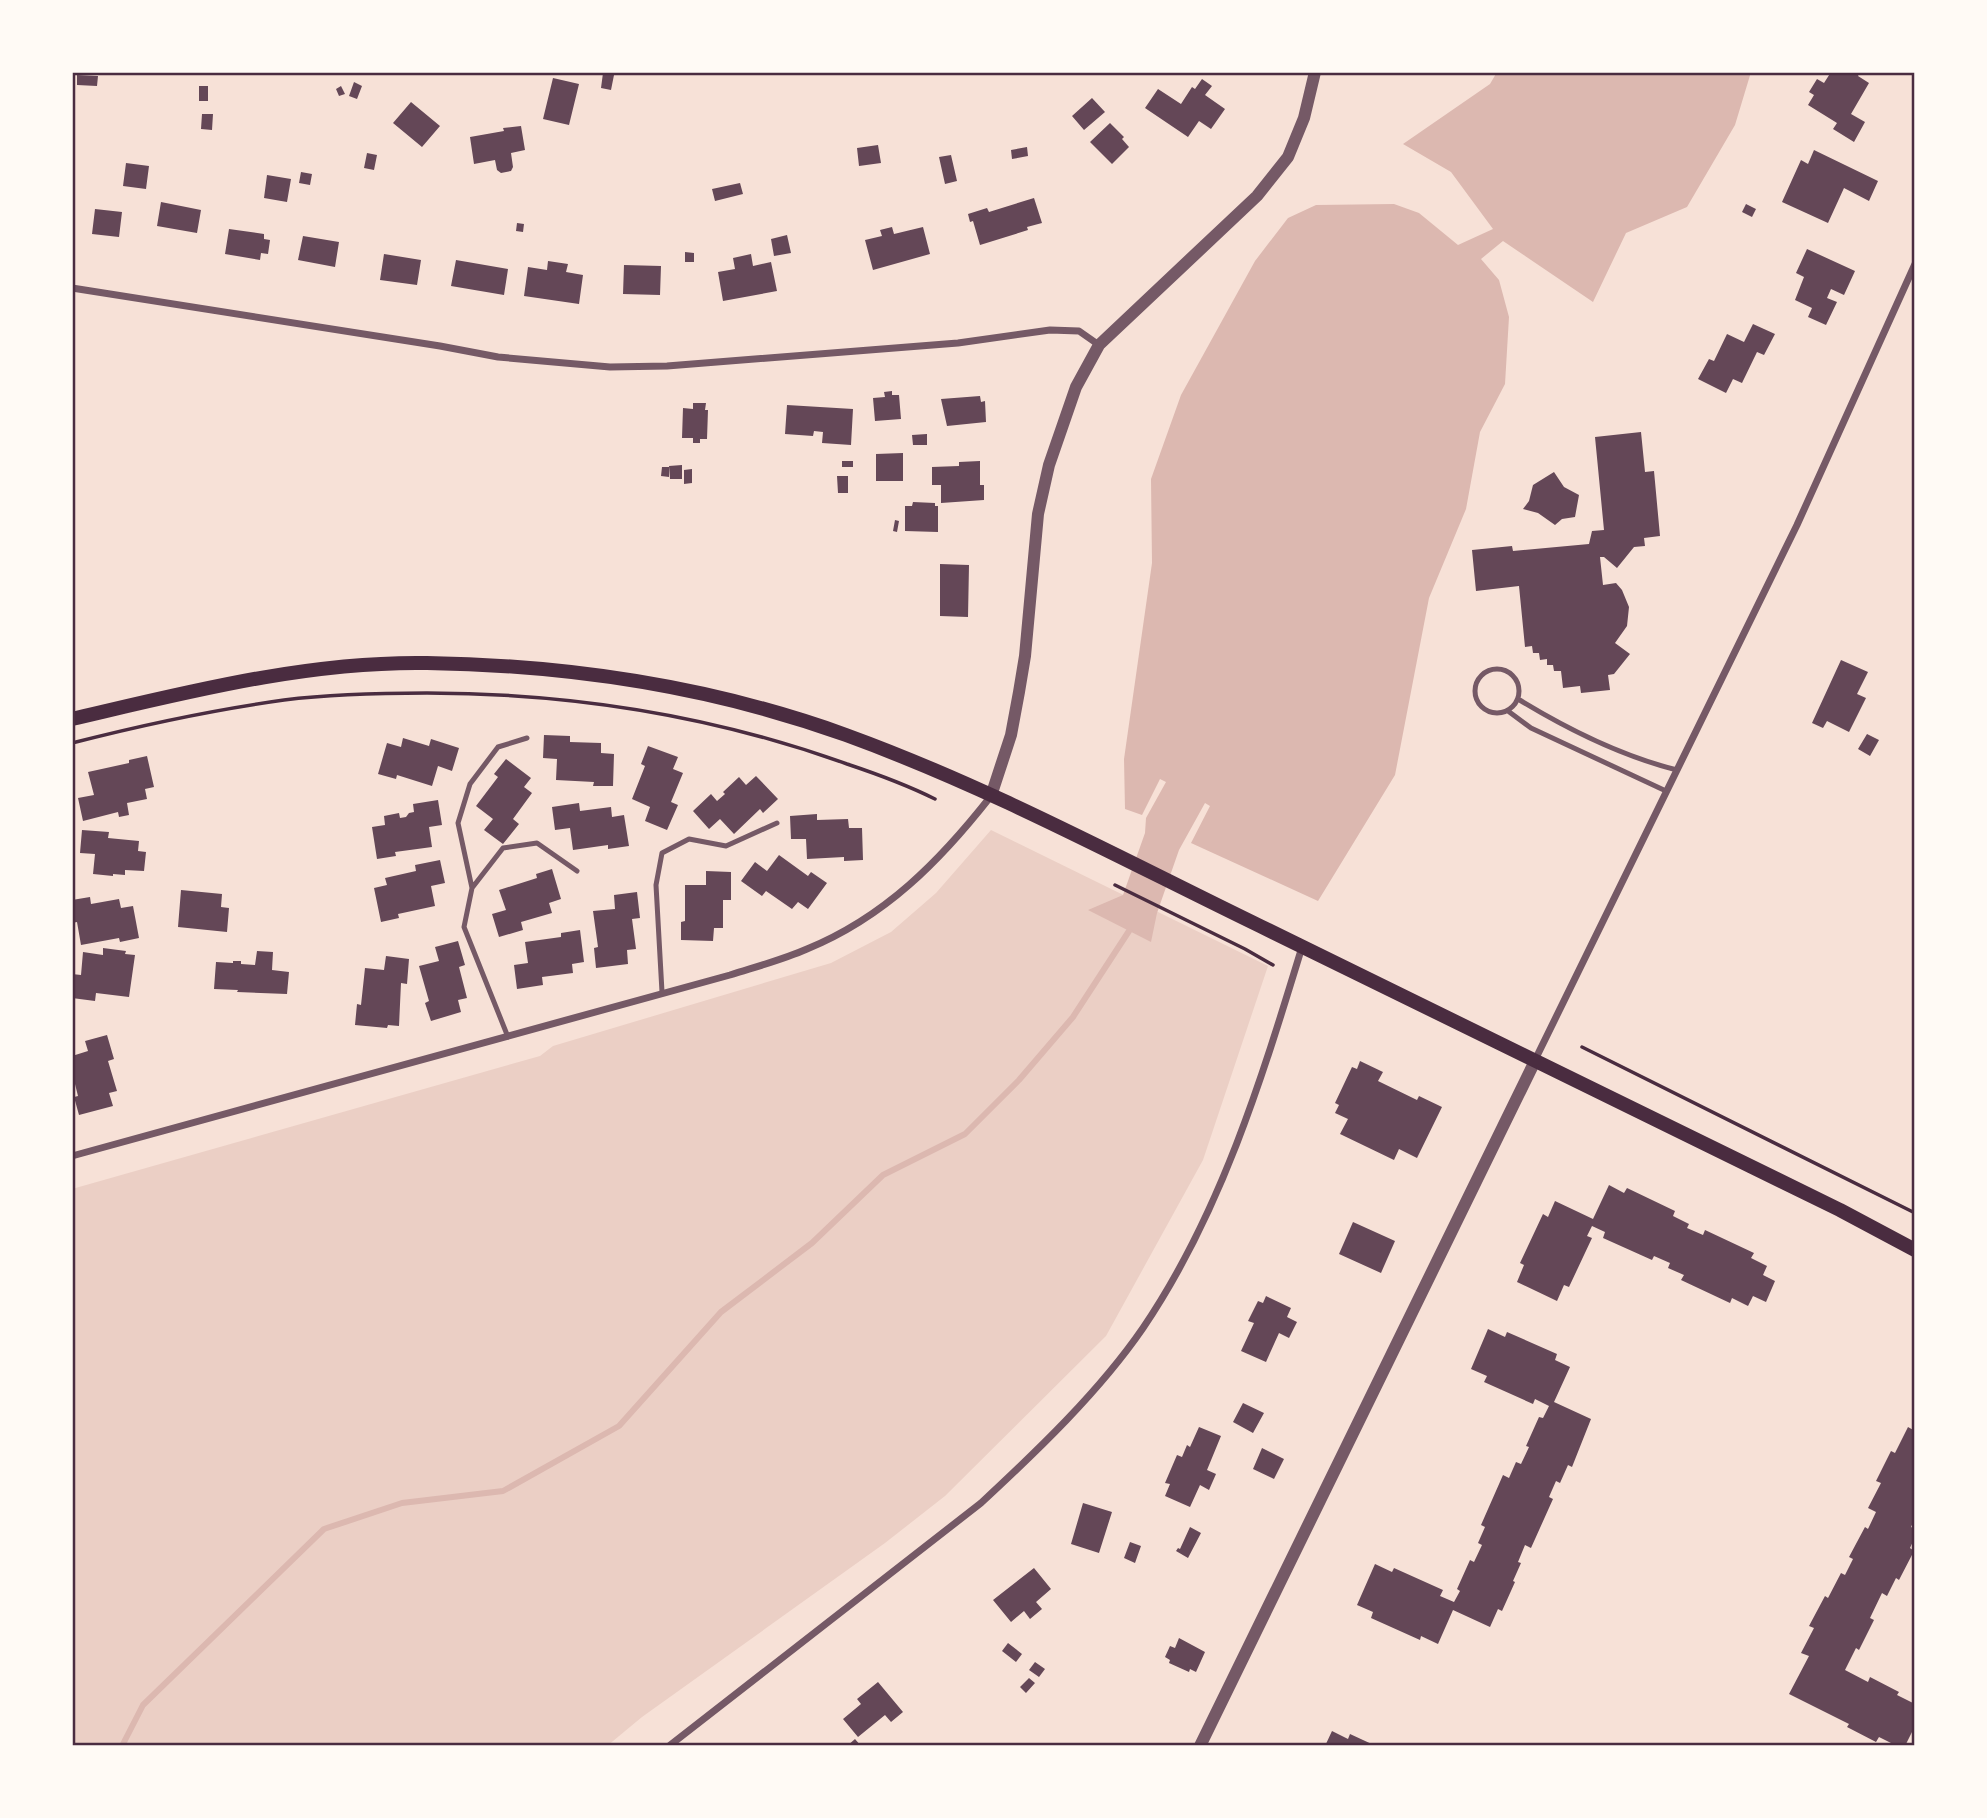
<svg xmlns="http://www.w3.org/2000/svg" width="1987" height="1818" font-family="Arial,sans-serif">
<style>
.green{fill:#ebcfc5}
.water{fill:#dcb8b0}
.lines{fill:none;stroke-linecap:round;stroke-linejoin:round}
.stream{stroke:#dcb8b0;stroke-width:6}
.building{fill:#644757}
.path{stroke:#4a2c40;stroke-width:3.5}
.service{stroke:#755966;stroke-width:5}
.minor{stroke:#755966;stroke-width:7}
.tertiary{stroke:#755966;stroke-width:12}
.secondary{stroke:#4a2c40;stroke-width:14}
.neatline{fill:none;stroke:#4a2c40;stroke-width:2.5}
</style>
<rect width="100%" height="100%" fill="#f7e1d7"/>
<!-- green -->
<path class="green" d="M991,830L1268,966L1203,1160L1106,1336L945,1496L885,1543L642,1717L607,1746H72V1189L540,1056L553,1046L831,963L891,932L936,893Z"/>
<!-- water -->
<path class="water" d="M1497,72H1751L1735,125L1687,207L1626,233L1593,302L1503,241L1481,259L1499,280L1509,317L1505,384L1480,432L1466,509L1429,598L1395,775L1318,901L1191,843L1210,806L1205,803L1179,850L1157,913L1151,942L1088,910L1123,895L1145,833L1146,818L1166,782L1160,779L1142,815L1125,809L1124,759L1152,563L1151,479L1181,395L1255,261L1288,218L1316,205L1394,204L1419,213L1458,245L1493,229L1451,172L1403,144L1490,84Z"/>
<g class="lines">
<!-- stream -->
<path class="stream" d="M122,1746L143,1705L324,1529L402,1503L503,1491L619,1426L721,1312L812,1243L883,1175L965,1134L1019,1080L1073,1017L1129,931"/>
</g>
<!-- building -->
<path class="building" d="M1831,72H1860L1858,76L1869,83L1851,114L1865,122L1854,142L1833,129L1837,123L1808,105L1814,95L1809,92L1817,79L1824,83Z
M603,73L614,75L611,90L601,88Z
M77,75L98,76L97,86L77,85Z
M553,78L579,84L569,125L543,119Z
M1202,79L1212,86L1205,95L1225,109L1211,129L1199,121L1188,137L1145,108L1158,89L1181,104L1192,87L1195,89Z
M354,82L362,86L357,99L349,96Z
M199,86H208V101H199Z
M341,86L345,94L339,96L336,89Z
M1092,98L1105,112L1084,130L1072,116Z
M411,102L440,126L422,147L393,123Z
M202,114H213L212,130L201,129Z
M1110,123L1124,137L1122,139L1129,147L1112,164L1090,142Z
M521,126L525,150L511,153L513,167L511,171L501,173L497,170L495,160L474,164L470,137L504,131L503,128Z
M878,145L881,163L859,166L857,148Z
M1027,147L1028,156L1012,159L1011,150Z
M1814,150L1878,181L1869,201L1844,188L1828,223L1782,202L1801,160L1808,164Z
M367,153L377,155L374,170L364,168Z
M951,155L957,181L945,184L939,157Z
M126,163L149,166L146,189L123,186Z
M301,172L312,174L310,185L299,183Z
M267,175L291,179L287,202L264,198Z
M740,183L743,194L715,201L712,189Z
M1034,198L1042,223L1027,227L1028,230L980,245L973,221L970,222L968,214L987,208L989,212Z
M161,202L201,210L197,233L157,226Z
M1746,204L1756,209L1752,217L1742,212Z
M95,209L122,212L119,237L92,234Z
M517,223L524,224L523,232L516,231Z
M892,227L894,234L923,227L930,254L873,270L865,240L882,236L880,230Z
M229,229L264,234V239L270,240L268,254L261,253L260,260L225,254Z
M787,235L791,253L774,256L771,239Z
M303,236L339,242L335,267L298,260Z
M1807,249L1855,271L1844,295L1831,289L1827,298L1837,302L1826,325L1808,317L1812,308L1795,300L1804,277L1796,273Z
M685,252L694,253V262H685Z
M384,254L421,260L417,285L380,280Z
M751,254L753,266L771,262L777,291L723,301L718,272L735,269L733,258Z
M456,260L508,269L504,295L451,286Z
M548,261L568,264L566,272L583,275L579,304L524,296L528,267L547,270Z
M624,265L661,266L660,295L623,294Z
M1753,324L1775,334L1764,355L1757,352L1742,383L1733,379L1726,393L1698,379L1709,359L1714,361L1727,334L1744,342Z
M892,391V395H899L901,419L875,421L873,398L885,397L884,392Z
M980,396L981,402L985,401L986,422L947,426L941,399Z
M693,403H706L705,410H708L707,439H700V443H693V438H682L683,408L693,409Z
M787,405L853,409L851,445L822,443L823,432L814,431L813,436L785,434Z
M1641,432L1645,472L1654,471L1660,536L1644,538L1645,546L1634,547L1617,568L1604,557H1600L1603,585L1616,583L1622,590L1629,607L1627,626L1615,643L1630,654L1614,674L1608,675L1610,690L1581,693L1580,686L1563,688L1561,671H1554L1553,665H1547V659L1540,660L1539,653H1533L1532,646L1525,647L1519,586L1476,591L1472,550L1512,546L1513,551L1589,544L1592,531L1604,530L1595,437Z
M927,434V445H913L912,435Z
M903,453V481H876V454Z
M842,461H853V467H842Z
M980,461V485H984V500L941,503V485H932V467L959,466V462Z
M682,465V479H670L669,466Z
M662,467H669V477L661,476Z
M692,469V483L684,484V470Z
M1554,472L1564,487L1579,495L1575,517L1562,519L1555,525L1538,513L1523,509L1529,501L1533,485Z
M837,476H848V493H838Z
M913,502L935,503V506H938V532L905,531V506H912Z
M895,520L899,521L897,532L893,531Z
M940,564L969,565L968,617L940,616Z
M1841,660L1868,672L1857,694L1866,698L1849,732L1827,721L1823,728L1812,723Z
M1867,734L1879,740L1870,756L1858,749Z
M544,735L570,736V742L601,743V753L614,754L613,786H593L594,782L556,780L557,759L543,758Z
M403,738L429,746L431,739L459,748L452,771L438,766L432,786L397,775L396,779L378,774L387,743L401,747Z
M648,746L678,757L673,769L683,773L671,802L678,805L667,830L645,821L650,807L632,799L645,766L641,764Z
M147,756L154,787L145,789L147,799L127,803L129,815L119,817L118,812L83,821L78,798L94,795L88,772L129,763V760Z
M506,759L531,778L524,787L532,793L513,819L519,824L503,844L484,830L493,819L476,806L498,777L494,774Z
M756,776L778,799L763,813L760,809L734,834L720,819L709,829L693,811L711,794L717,801L725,794L723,792L739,777L746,785Z
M438,800L442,825L429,827L432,847L395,852L396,856L377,859L372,827L385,825L384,816L399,813L400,818L406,817L409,813L414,812L413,804Z
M579,803L580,811L611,807L612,817L624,815L629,846L608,849V845L573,850L570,828L555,830L552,807Z
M817,814V820L848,819L849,828H862L863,860L844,861V857L807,859L806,839H791L790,816Z
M82,830L109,832L108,838L139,841L138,851L146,852L144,871L125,870V875L113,874V876L93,874L95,854L80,853Z
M779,855L808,876L811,872L827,883L808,909L798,902L792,909L766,891L762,896L741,881L755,862L767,871Z
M440,860L445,883L431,886L435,906L398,914L399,918L381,922L374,888L387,885L385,878L416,871L415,865Z
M552,869L561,899L549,903L552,913L521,922L523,930L499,937L492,914L506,910L499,890L537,878L536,874Z
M706,871L731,872V900H723V928H714L713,941L681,940V922L685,921V885H706Z
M181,890L222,894L221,907L229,908L227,932L178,927Z
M637,892L640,918L632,919L636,949L627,950L628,964L596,968L594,948L598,947L593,911L615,909L614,895Z
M90,897L91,904L119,899L121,908L133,906L139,938L120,942L119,938L81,945L77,922L72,923V900Z
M580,930L584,962L572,964L573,973L542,977L543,985L517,989L514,965L528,963L525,942L561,937V933Z
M458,941L465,965L459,967L467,998L458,1000L461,1012L431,1021L425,1003L429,1001L419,966L439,961L435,947Z
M103,948L126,951L125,954L135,955L129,997L96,993L95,1001L72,998V974L81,975L83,952L103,955Z
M257,951L273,952L272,970L289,972L287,994L237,992L238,990L214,989L216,962L233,963V961H241V964L255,965Z
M386,956L409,959L407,984L401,983L399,1026L388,1025L387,1028L355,1025L357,1004L361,1005L365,968L384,970Z
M107,1035L114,1059L108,1061L117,1091L109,1093L113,1106L79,1115L74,1097L78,1096L72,1072V1056L88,1051L85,1041Z
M1360,1061L1383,1072L1378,1081L1417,1100L1419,1096L1442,1107L1417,1158L1399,1149L1394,1160L1340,1134L1348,1119L1335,1113L1339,1105L1335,1103L1352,1067L1357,1069Z
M1609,1185L1624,1193L1627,1188L1675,1211L1673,1216L1689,1224L1687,1228L1703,1235L1705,1230L1754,1253L1751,1258L1767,1266L1763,1275L1775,1281L1766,1302L1753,1296L1748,1306L1732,1298L1730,1303L1681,1280L1684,1275L1668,1268L1670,1263L1654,1256L1652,1260L1603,1238L1605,1232L1592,1226L1587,1236L1592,1238L1569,1287L1564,1285L1557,1301L1517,1282L1524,1265L1520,1263L1543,1214L1548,1217L1555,1201L1593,1219Z
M1353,1222L1395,1241L1381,1273L1339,1254Z
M1266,1296L1291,1308L1287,1317L1297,1322L1289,1338L1279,1333L1266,1362L1241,1351L1254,1323L1248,1321L1258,1301L1263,1303Z
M1488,1329L1505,1337L1507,1332L1557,1354L1555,1360L1570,1367L1554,1402L1591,1419L1572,1467L1568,1465L1560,1483L1556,1481L1549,1497L1553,1499L1531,1548L1525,1545L1518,1562L1521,1563L1513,1581L1515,1582L1502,1611L1498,1609L1490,1627L1453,1610L1438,1644L1421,1636L1420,1640L1371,1618L1373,1612L1357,1605L1375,1564L1392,1572L1394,1568L1443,1590L1440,1596L1454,1602L1460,1591L1457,1589L1470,1560L1474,1562L1482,1545L1478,1543L1485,1527L1481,1525L1503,1475L1509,1478L1516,1462L1521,1464L1529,1447L1526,1446L1539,1417L1543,1418L1549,1406L1535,1399L1533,1404L1484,1382L1487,1376L1471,1369Z
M1243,1403L1264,1413L1253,1433L1233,1422Z
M1199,1427L1221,1436L1207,1470L1216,1474L1209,1490L1200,1485L1190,1507L1165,1496L1170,1484L1165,1483L1177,1455L1182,1457L1187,1445L1190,1447Z
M1908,1427L1915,1431V1518L1911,1527L1915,1529V1537L1910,1548L1914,1551L1899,1580L1896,1578L1887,1596L1882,1593L1870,1618L1874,1620L1859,1650L1856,1648L1845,1670L1868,1682L1870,1677L1899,1692L1897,1695L1915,1704V1726L1905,1746H1897L1879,1737L1876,1742L1847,1727L1849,1724L1789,1694L1809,1656L1801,1653L1814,1628L1809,1626L1825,1596L1828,1598L1841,1573L1845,1575L1853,1559L1849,1557L1865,1527L1868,1529L1876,1512L1868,1508L1881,1483L1876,1481L1891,1451L1895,1453Z
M1262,1448L1284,1459L1274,1479L1253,1469Z
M1083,1503L1112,1512L1099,1553L1071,1544Z
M1190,1527L1201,1533L1188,1558L1176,1551L1178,1548L1180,1549Z
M1130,1542L1141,1546L1135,1563L1124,1558Z
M1034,1568L1051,1589L1036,1602L1042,1609L1030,1619L1024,1611L1011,1622L993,1600Z
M1179,1638L1205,1652L1196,1672L1190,1669L1189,1672L1169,1663L1170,1660L1165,1657L1170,1646L1175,1648Z
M1008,1643L1022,1654L1016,1662L1002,1651Z
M1035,1662L1045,1669L1039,1677L1029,1670Z
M1029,1678L1035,1683L1026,1693L1020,1687Z
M878,1682L903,1712L891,1722L885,1715L858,1737L843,1719L861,1704L857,1699Z
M1332,1731L1348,1739L1350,1734L1376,1746H1325Z
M855,1739L861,1746H847Z"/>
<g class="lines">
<!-- path -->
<path class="path" d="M72,743C142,725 212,710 284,700C332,694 379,693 427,693C571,693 711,715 847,764C877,774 907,785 935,799
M1115,885L1245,949L1273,965
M1582,1047L1915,1213"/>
<!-- service -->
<path class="service" d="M1475 691a22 22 0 1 1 44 0a22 22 0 1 1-44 0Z
M1518,699C1567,729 1621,756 1677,770
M1508,711L1531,728L1666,791
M472,888L458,823L470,784L498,747L527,738
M662,992L656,885L662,853L689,839L726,846L777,823
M508,1037L464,927L472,888L503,848L537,843L577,871"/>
<!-- minor -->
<path class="minor" d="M72,288L440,346L498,357L610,367L667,366L958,343L1050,330L1079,331L1099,345
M1535,1060L1797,525L1915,264
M72,1156L730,975C755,967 782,960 807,949C885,917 940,861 991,796
M669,1746L981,1503C1037,1451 1099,1392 1143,1328C1221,1213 1262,1078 1302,947"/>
<!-- tertiary -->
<path class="tertiary" d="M991,796L1011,735L1019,692L1025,656L1038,514L1049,465L1076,387L1099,345L1257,196L1288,157L1304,118L1315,72
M1200,1746L1535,1061"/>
<!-- secondary -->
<path class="secondary" d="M72,719C188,692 307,661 427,663C568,665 713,687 846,735C989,787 1124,860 1260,926C1454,1020 1647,1115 1840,1210L1915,1250"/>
</g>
<!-- border -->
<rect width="1987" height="1818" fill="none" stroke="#fffaf5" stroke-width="147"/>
<rect x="74" y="74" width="1839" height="1670" class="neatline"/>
</svg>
